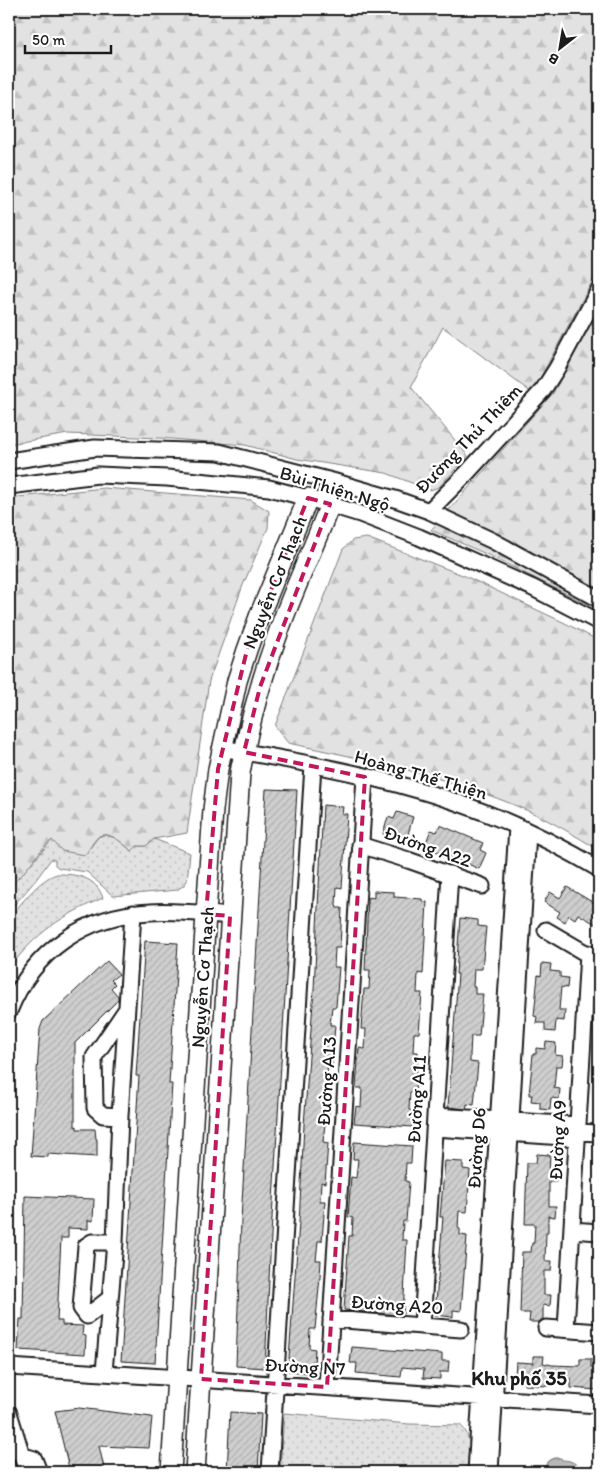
<svg xmlns="http://www.w3.org/2000/svg" width="608" height="1481" font-family="Itim,sans-serif">
<style>
.grass{fill:url(#grass-dots);stroke:#7f7f7f}
.forest{fill:url(#forest-firs);stroke:#7f7f7f}
.water{fill:url(#water-waves);stroke:#7a7a7a}
.building{fill:url(#building-hatch);stroke:#1c1c1c}
.lines{fill:none;stroke-linecap:round;stroke-linejoin:round}
.minor-casing{stroke:#1c1c1c;stroke-width:19}
.major-casing{stroke:#1c1c1c;stroke-width:22}
.minor{stroke:#fff;stroke-width:15}
.major{stroke:#fff;stroke-width:19}
.marked{fill:none;stroke:#c2185b;stroke-width:4;stroke-dasharray:10 6;stroke-linejoin:round}
.labels{text-anchor:middle;stroke-width:4.5;stroke-linejoin:round;paint-order:stroke}
.street-label{font-size:19px;fill:#1c1c1c;stroke:#fff}
.neighbourhood-label{font-size:20px;font-weight:bold;fill:#1c1c1c;stroke:#fff}
</style>
<defs>
<pattern id="grass-dots" width="8" height="8" patternUnits="userSpaceOnUse" patternTransform="scale(1.25)"><rect width="8" height="8" fill="#e2e2e2"/><path d="M2 2h.1M6 6h.1" fill="none" stroke="#c1c1c1" stroke-width="1.8" stroke-linecap="round"/></pattern>
<pattern id="forest-firs" width="22" height="20" patternUnits="userSpaceOnUse" patternTransform="scale(1.25)"><rect width="22" height="20" fill="#e2e2e2"/><path d="M5 1l3.5 6h-7zM16 11l3.5 6h-7z" fill="#c1c1c1"/></pattern>
<pattern id="water-waves" width="16" height="10" patternUnits="userSpaceOnUse" patternTransform="scale(1.25)"><rect width="16" height="10" fill="#b8b8b8"/><path d="M0 5q4-4 8 0t8 0" fill="none" stroke="#9e9e9e"/></pattern>
<pattern id="building-hatch" width="6" height="6" patternUnits="userSpaceOnUse" patternTransform="scale(1.25)"><rect width="6" height="6" fill="#cecece"/><path d="M-1 1l2-2M0 6l6-6M5 7l2-2" fill="none" stroke="#b0b0b0"/></pattern>
</defs>
<rect width="100%" height="100%" fill="#fff"/>
<filter id="ink" filterUnits="userSpaceOnUse"><feTurbulence type="fractalNoise" baseFrequency=".02" numOctaves="2"/><feDisplacementMap in="SourceGraphic" scale="10" xChannelSelector="R" yChannelSelector="G"/><feConvolveMatrix kernelMatrix="1 2 1 2 8 2 1 2 1" color-interpolation-filters="sRGB"/></filter>
<g filter="url(#ink)">
<!-- grass -->
<path class="grass" d="M104,835L116,838L132,851L137,846H146L154,839L190,853L187,881L184,885L177,890L113,896L87,872L59,868L55,865V860L51,859L35,881L9,911V888L52,840L85,855L98,837Z
M57,874C77,874 96,877 103,898C63,915 35,933 9,969V918C21,904 39,879 57,874Z
M284,1413L409,1424L460,1425C474,1436 469,1456 468,1472H280Z"/>
<!-- forest -->
<path class="forest" d="M9,9H599V269L532,393L443,327L411,387L468,456L439,487L430,490L386,473L297,459L245,445L159,438L68,434L9,444Z
M599,309V610L486,554L431,530L553,393Z
M104,488L251,500L269,511L268,528L243,585L209,681L187,833L154,839L146,846H137L132,851C124,845 107,827 97,838C92,843 89,850 85,855L62,851L52,840L43,848L21,876L9,878V498Z
M367,538L465,576L565,623L599,641V850C576,836 551,821 526,810C450,777 369,760 288,743L275,726L343,549L353,540Z"/>
<!-- water -->
<path class="water" d="M555,1458H561L562,1460C571,1460 578,1463 580,1472H545C544,1465 548,1460 555,1458Z"/>
<!-- building -->
<path class="building" d="M266,789L297,790L271,1235L265,1368L236,1366L241,1220Z
M323,805L343,807L342,814H347L342,888L337,887L336,905L337,908H342L340,948H335L334,967H339L336,1007H332L330,1025H335L332,1065H328L326,1083L331,1084L328,1124H325L323,1142L328,1143L325,1183L321,1182L320,1201H325L322,1241H318L316,1260H321L320,1277L315,1329H310L309,1348L315,1349L314,1366H309L308,1373L288,1371L299,1223L304,1125L314,989Z
M397,812L413,817L406,841L383,834L388,817L394,819Z
M440,825L483,843L480,850L486,853L479,869L457,859L424,847L431,830L437,832Z
M567,887L599,906V926L578,914L575,919L569,915L565,922L557,917L560,912L544,902L550,892L560,898Z
M374,891L394,892V897L422,899V901L427,902L423,974L418,973L417,993H422L419,1033H414L413,1052H418L415,1092H410L409,1110L414,1111L413,1127L354,1123L356,1106L361,1107L362,1088H356L359,1048L365,1049L366,1029H361L364,989H369L370,970H365L368,897L374,898Z
M460,918L478,920V926L486,927L482,969H474L473,987H475V994H483L479,1036H471L470,1055V1062L478,1063L474,1105L467,1104L466,1109L448,1107L458,974H456Z
M145,941L178,943L169,1084H172L155,1363L121,1361L139,1076H136Z
M107,961L119,974L111,980L115,984L111,988L118,996V1000L75,1043V1127L77,1126V1129H95L96,1139H97V1157L48,1154V1157L31,1156L40,1029L43,1021Z
M542,963L551,964L550,971L560,972V977L568,978L567,988L561,987L559,1010H565L564,1021L556,1020L555,1032L545,1031V1023H536L537,1017L534,1016L538,975L541,976Z
M546,1042L556,1043L555,1055L563,1056L562,1066H556L554,1088L560,1089L559,1099L551,1098L550,1110L540,1109V1102L531,1101L532,1095H529L533,1054H536V1048L545,1049Z
M354,1142L412,1146L411,1163H406L405,1181L409,1182L406,1221H403L402,1240H407L403,1314L397,1313V1315L344,1310L349,1236H352L353,1218L348,1217L351,1177L356,1178L358,1159H353Z
M537,1154L550,1155L549,1172H557L556,1182H549V1206H556L555,1217L548,1216V1233H546L545,1261H552L551,1271H544V1295H551L550,1306L543,1305V1319L539,1322H529L530,1313H520L522,1252H531L532,1243H534L535,1224H525L527,1163H536Z
M445,1161L463,1162V1169L470,1170L467,1212L459,1211L458,1228L460,1229V1235L467,1236L461,1311L453,1310V1317L435,1315L443,1217H440Z
M25,1196L94,1199L93,1221L88,1220V1229L68,1228V1238H61L57,1321H62V1325L83,1326L82,1335L86,1336L85,1354L18,1350L20,1319H23Z
M352,1347L442,1354V1361H449L448,1372H440V1379L423,1378L424,1369L402,1367L401,1377L356,1373L357,1363H350Z
M533,1356H544L543,1363L552,1365L580,1366V1359H591V1367H599L598,1390L571,1388V1379L551,1378L550,1386L524,1385V1376L515,1375L516,1362L533,1363Z
M79,1408L152,1417L149,1448L99,1446L105,1472H70L55,1411Z
M230,1412L261,1414L258,1472H227Z"/>
<g class="lines">
<defs>
<path id="minor" d="M9,461L95,448L219,452L332,481
M9,486L98,475L167,478L269,488L308,498L360,514L419,537L531,587L599,622
M323,502L332,481L398,500L429,511L466,474L543,390L557,368L599,290
M429,511L493,541L599,599
M221,748C314,764 410,781 498,818C532,832 567,850 599,869
M360,845L408,860L482,886
M546,930L599,961
M9,1011C33,951 85,915 150,912C176,910 204,914 230,916
M120,1116L103,1115L95,1108L94,1057L126,1010
M435,1116L577,1125
M435,1128L577,1138
M577,1132L599,1133
M572,1230L599,1232
M109,1299L87,1316L81,1308L86,1246L92,1242H115
M331,1319L461,1329
M422,1326L450,874
M546,1328L599,1332
M566,1329L588,953
M9,1367L599,1405
M104,1372L115,1242L120,1116L133,913
M327,1387L365,777
M9,1413L27,1472
M21,1455L34,1459L39,1472
M270,1472L313,765
M476,1472L517,827
M490,1472L528,832"/>
<path id="major" d="M171,1472L206,914L213,810L218,769L237,681L247,650L260,614L308,498
M195,1472L240,773C249,722 263,673 281,625C296,584 315,545 330,504"/>
</defs>
<!-- minor casing -->
<use href="#minor" class="minor-casing"/>
<!-- major casing -->
<use href="#major" class="major-casing"/>
<!-- minor -->
<use href="#minor" class="minor"/>
<!-- major -->
<use href="#major" class="major"/>
</g>
</g>
<!-- marked area -->
<path class="marked" d="M308,498L330,504L260,687L244,752L365,777L327,1387L201,1379L230,916L206,914L218,769L247,650Z"/>
<g class="labels">
<!-- street labels -->
<g class="street-label">
<text transform="translate(468 438) rotate(-46)" y="7">Đường Thủ Thiêm</text>
<text transform="translate(335 488) rotate(17)" y="7">Bùi Thiện Ngộ</text>
<text transform="translate(274 582) rotate(-68)" y="7">Nguyễn Cơ Thạch</text>
<text transform="translate(421 774) rotate(16)" y="7">Hoàng Thế Thiện</text>
<text transform="translate(428 846) rotate(19)" y="7">Đường A22</text>
<text transform="translate(202 977) rotate(-86)" y="7">Nguyễn Cơ Thạch</text>
<text transform="translate(326 1081) rotate(-86)" y="7">Đường A13</text>
<text transform="translate(416 1099) rotate(-86)" y="7">Đường A11</text>
<text transform="translate(557 1140) rotate(-87)" y="7">Đường A9</text>
<text transform="translate(476 1148) rotate(-86)" y="7">Đường D6</text>
<text transform="translate(397 1304) rotate(4)" y="7">Đường A20</text>
<text transform="translate(305 1366) rotate(3)" y="7">Đường N7</text>
</g>
<!-- neighbourhood labels -->
<g class="neighbourhood-label">
<text x="519" y="1385">Khu phố 35</text>
</g>
</g>
<!-- margin -->
<rect width="608" height="1481" fill="none" stroke="#fff" stroke-width="30"/>
<rect x="15" y="15" width="578" height="1451" fill="none" stroke="#1c1c1c" stroke-width="2" filter="url(#ink)"/>
<!-- north arrow -->
<g transform="translate(560 48) rotate(211)" stroke="#ffffff" stroke-width="4" paint-order="stroke">
<path d="M0-4L9 19L0 12L-9 19Z" fill="#1c1c1c"/>
<text y="-8" font-size="14" font-weight="bold" text-anchor="middle" fill="#1c1c1c">B</text>
</g>
<!-- scale -->
<path d="M25 45v8h86v-8" fill="none" stroke="#1c1c1c" stroke-width="2.5"/>
<text x="32" y="45" font-size="15" fill="#1c1c1c" stroke="#ffffff" stroke-width="4" paint-order="stroke">50 m</text>
</svg>
